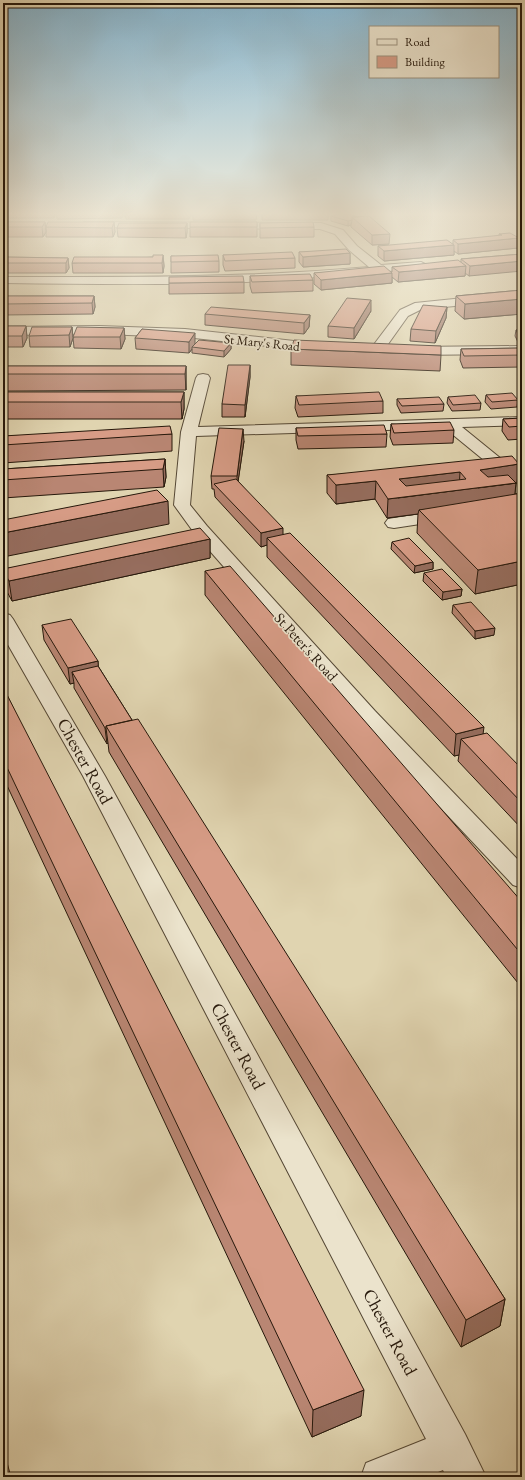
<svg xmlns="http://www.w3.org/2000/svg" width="525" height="1480" font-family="'EB Garamond',serif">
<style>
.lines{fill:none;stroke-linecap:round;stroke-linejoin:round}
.minor-casing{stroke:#544734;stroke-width:2}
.minor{fill:#ebe3cc;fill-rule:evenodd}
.wall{fill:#b98673;stroke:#26180b}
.shaded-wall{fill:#966d5e;stroke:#26180b}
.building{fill:#d79c86;stroke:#26180b;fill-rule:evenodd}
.labels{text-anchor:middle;stroke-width:3.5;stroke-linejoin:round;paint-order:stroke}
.far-street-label{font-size:13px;fill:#26180b;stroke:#ebe3cc}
.street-label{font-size:15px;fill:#26180b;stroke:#ebe3cc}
.near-street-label{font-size:18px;fill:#26180b;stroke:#ebe3cc}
</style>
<rect width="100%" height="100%" fill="#e0d4b0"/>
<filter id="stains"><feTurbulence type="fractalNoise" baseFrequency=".005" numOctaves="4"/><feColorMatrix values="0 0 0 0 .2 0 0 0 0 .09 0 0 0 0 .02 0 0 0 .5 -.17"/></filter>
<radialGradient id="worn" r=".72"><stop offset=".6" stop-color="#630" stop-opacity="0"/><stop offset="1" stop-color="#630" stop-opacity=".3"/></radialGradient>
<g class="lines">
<defs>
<path id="minor" d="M84,222L321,223L343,230L357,246L381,265L421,262L427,265L421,268C357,274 292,280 227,283C153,285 78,284 3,283V277C125,277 247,278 369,267L349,250L335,234L320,229L80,227L79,225Z
M514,239L522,242V249L510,244L509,242L510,240Z
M522,292V300L422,309L408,316L381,354H371L369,351L400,310L415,303Z
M99,326L185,329L321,344L326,345L328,348L326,351L321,352L185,337L99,334L3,335V327Z
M522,346V354L411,355L406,354L404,351L406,348L411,347Z
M203,374L208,375L210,378L198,427L522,417V425L462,427L516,471L522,469V479L513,481L507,479L452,434L448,428L196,436L190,505L207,526L375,711L522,864V888L513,885L359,721L195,534L174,505L181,432L196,378L198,375Z
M447,510L453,511L455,515L453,519L394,528L388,527L385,523L388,519L394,518Z
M3,613L10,615L13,619L105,776L465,1434L486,1477H446L443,1470L426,1477H361L366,1463L426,1439L83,776L3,636Z"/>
</defs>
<!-- minor casing -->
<use href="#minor" class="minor-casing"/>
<!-- minor -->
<use href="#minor" class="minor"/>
</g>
<!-- wall -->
<path class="wall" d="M3,213H56V214L54,218H3Z
M57,213H123V214L122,218L57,219Z
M125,213H191V215L189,219H126Z
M193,213H257L256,220H193Z
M262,213H328V220H262Z
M331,216L358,217L389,244L372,245L351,227V225L348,226L331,221Z
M3,222H45L46,232L43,237H3Z
M114,222L115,232L113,237H46V227Z
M257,222V237H190V227Z
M187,223V232L186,238L118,237L117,228Z
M260,223L314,227V237L260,238Z
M499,234L519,238L518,248L458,254L454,251V255L384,261L378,256V246L453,244V240L499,236Z
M299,252L350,253V264L303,267L299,262Z
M522,254L469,276L465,273V276L398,282L392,277V283L321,290L314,284V273L392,272V267L461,262V259Z
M163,255L164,266L163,273H73L72,263L153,257Z
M223,255L295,258V268L225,271L223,265Z
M171,256L219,261V272L171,273Z
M3,257L68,258L69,268L66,273H3Z
M250,276L313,280V291L252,293L250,286Z
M244,282V293L169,294V283Z
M522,290V314L464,319L455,311L456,296Z
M3,296H94L95,307L93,314L3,315Z
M447,307L446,318L435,343L410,341L411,329Z
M371,311L354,339L328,337V326Z
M205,314L310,315L309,327L304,334L205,325Z
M3,326H26L27,338L23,347H3Z
M72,327L73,338L70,347H30L29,336Z
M124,328L125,339L121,349L74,348L73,337Z
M142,329L195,344L231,343V349L224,357L192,353V349L189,353L136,349L135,338Z
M516,330H522V342H518L515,336Z
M522,348V367L463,368L460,360L461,349Z
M291,349L441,355L440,371L291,365Z
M250,365V377L245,417H222V404Z
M3,366H186V390L3,391Z
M3,392H184V409L182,419H3Z
M486,395L518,400L517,407L491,409L485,402Z
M296,396L383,401V413L298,417L295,408Z
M448,397L481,403L480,410L452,411L447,403Z
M397,399L444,404L443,411L401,413L397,405Z
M522,418V439L508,440L502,431L503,419Z
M391,424L454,430L453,443L393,445L390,437Z
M296,428L387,434L386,447L298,449L296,440Z
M172,434V451L3,463V436Z
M244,441L238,481L283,534L483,733L522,769V829L458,761L459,755L454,756L267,557V545L261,547L215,497L214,489H212L211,476Z
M165,459L166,477L164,487L3,498V469Z
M519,464L517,483H516L515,494L522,493V584L475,594L417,533L418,514L387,518L375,499L336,504L327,493V475Z
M210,539V558L12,601L5,588L3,575V569Z
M392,542L433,562V569L414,573L391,549Z
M205,571L522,902V988L205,595Z
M424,573L462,589L461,596L442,600L423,581Z
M453,605L494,635L475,639L452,613Z
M42,625L98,661V666L132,720L505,1299L500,1326L461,1347L109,752L108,743L107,744L74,688V683L70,684L44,640Z
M3,687L361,1416L312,1437L3,777Z"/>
<!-- shaded-wall -->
<path class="shaded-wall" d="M53,213H56L54,218Z
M352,220L351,225L348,226V221Z
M45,222L46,232L43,237L42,227Z
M114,222L115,232L113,237L112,228Z
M187,223V232L186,238L185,228Z
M390,234L389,244L372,245V235Z
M519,238L518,248L458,254V244Z
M454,245V255L384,261V251Z
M350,253V264L303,267V257Z
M163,255L164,266L163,273L162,263Z
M68,258L69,268L66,273V263Z
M522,261V271L469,276L470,266Z
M466,266L465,276L398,282L399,272Z
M392,273V283L321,290V280Z
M94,296L95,307L93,314L92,303Z
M522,299V314L464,319L465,304Z
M371,300V311L354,339V328Z
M447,307L446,318L435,343L436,331Z
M310,315L309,327L304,334V323Z
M26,326L27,338L23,347L22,336Z
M72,327L73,338L70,347L69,335Z
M124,328L125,339L121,349L120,337Z
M195,333V345L192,347V349L189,353V342Z
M231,343V349L224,357V351Z
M250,365V377L245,417V405Z
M186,366V390L185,374Z
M184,392V409L182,419L181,402Z
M243,429L244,441L237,489V476Z
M165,459L166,477L164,487L163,469Z
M519,464L517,483L478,488L480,470Z
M460,472L459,490L398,498L399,479Z
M376,481L375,499L336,504V485Z
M516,483L514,502L419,510L418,514L387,518L388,499Z
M168,501L169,524L3,557V533Z
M283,528V542L267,538V545L261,547V533Z
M210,539V558L12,601L9,581Z
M522,561V584L475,594L478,570Z
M433,562V569L414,573L415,566Z
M462,589L461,596L442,600L443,592Z
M495,628L494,635L475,639V631Z
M98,661L99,676L72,672L74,683L70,684L68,668Z
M484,727L481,749L461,739L459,755L454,756L456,734Z
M105,728H106L108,743L107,744Z
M505,1299L500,1326L461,1347L466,1320Z
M364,1390L361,1416L312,1437L313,1410Z"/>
<!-- building -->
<path class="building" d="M342,213H344L358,217H352V220L348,221L331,216Z
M369,216L390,234L372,235L352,217Z
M3,222H45L42,227H3Z
M48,222H114L112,228L46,227Z
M190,222H257V227H190Z
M313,222L314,227L260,228V223Z
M119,223H187L185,228H117Z
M510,233L519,238L458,244L453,240L502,235L499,234Z
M447,240L454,245L384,251L378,246Z
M346,249L350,253L303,257L299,252Z
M292,252L295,258L225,261L223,255Z
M522,254V261L470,266L461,259Z
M153,255H163L162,263H72L74,257H153Z
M218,255L219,261L171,262V256Z
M3,257L68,258L66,263H3Z
M458,260L466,266L399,272L392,267Z
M384,266L392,273L321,280L314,273Z
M310,274L313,280L252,282L250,276Z
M243,276L244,282L169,283V277Z
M522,290V299L465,304L456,296Z
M3,296H94L92,303L3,304Z
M347,298L371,300L354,328L328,326Z
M423,305L447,307L436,331L411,329Z
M211,307L310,315L304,323L205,314Z
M3,326H26L22,336H3Z
M32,327H72L69,335L29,336Z
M77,327L124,328L120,337H73Z
M142,329L195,333L189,342L135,338Z
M516,330H522V336H519Z
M199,340L231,343L224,351L192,347Z
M294,340L441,346V355L291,349Z
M522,348V355L464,356L461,349Z
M228,365H250L245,405L222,404Z
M3,366H186L185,374H3Z
M3,392H184L181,402H3Z
M379,392L383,401L299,405L296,396Z
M512,393L518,400L492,402L486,395Z
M475,395L481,403L453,405L448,397Z
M439,397L444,404L402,406L397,399Z
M522,418V426L509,427L503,419Z
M450,422L454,430L394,433L391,424Z
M384,425L387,434L298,436L296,428Z
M170,426L172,434L3,445V436Z
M219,428L243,429L237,476H211Z
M512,456L519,464L480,470L488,477L508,475L516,483L388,499L376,481L336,485L327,475ZM460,472L466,479L406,486L399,479Z
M165,459L163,469L3,480V469Z
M236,479L283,528L261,533L214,484Z
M157,490L168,501L3,533V520Z
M522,493V561L478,570L419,510Z
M200,528L210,539L9,581L3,570V569Z
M290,533L484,727L456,734L267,538Z
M409,538L433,562L415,566L392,542Z
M230,566L522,902V955L205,571Z
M442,569L462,589L443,592L424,573Z
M471,602L495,628L475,631L453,605Z
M71,619L98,661L68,668L42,625Z
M98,666L132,720L106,726V728H105L72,672Z
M3,687L364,1390L313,1410L3,759Z
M138,719L505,1299L466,1320L106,726Z
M487,733L522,769V803L461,739Z
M3,1448L11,1477H3Z"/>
<!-- sky -->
<linearGradient id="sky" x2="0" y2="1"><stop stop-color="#86b6d0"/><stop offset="0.51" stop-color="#f1ecdb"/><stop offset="1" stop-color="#f1ecdb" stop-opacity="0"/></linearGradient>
<rect width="525" height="420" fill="url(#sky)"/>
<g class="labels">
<!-- far-street labels -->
<g class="far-street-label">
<text transform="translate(262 342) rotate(6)" y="5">St Mary's Road</text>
</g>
<!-- street labels -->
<g class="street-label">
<text transform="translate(306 647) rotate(48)" y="5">St Peter's Road</text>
</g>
<!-- near-street labels -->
<g class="near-street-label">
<text transform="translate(85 761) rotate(61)" y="6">Chester Road</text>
<text transform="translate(238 1046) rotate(62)" y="6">Chester Road</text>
<text transform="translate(390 1332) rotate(62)" y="6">Chester Road</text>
</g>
</g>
<!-- margin -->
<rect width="525" height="1480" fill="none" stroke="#e0d4b0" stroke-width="16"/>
<rect x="4" y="4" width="517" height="1472" fill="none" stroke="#26180b" stroke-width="2"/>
<rect x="8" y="8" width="509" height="1464" fill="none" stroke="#26180b"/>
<!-- legend -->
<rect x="369" y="26" width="130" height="52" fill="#ebe3cc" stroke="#9c927f"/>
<rect x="377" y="39" width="20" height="6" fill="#ebe3cc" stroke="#9c927f"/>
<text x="405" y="46" font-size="12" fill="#26180b">Road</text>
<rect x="377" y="56" width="20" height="12" fill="#d79c86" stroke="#9c927f"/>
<text x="405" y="66" font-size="12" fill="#26180b">Building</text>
<rect width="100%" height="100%" filter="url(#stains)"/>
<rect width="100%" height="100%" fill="url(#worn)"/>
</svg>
